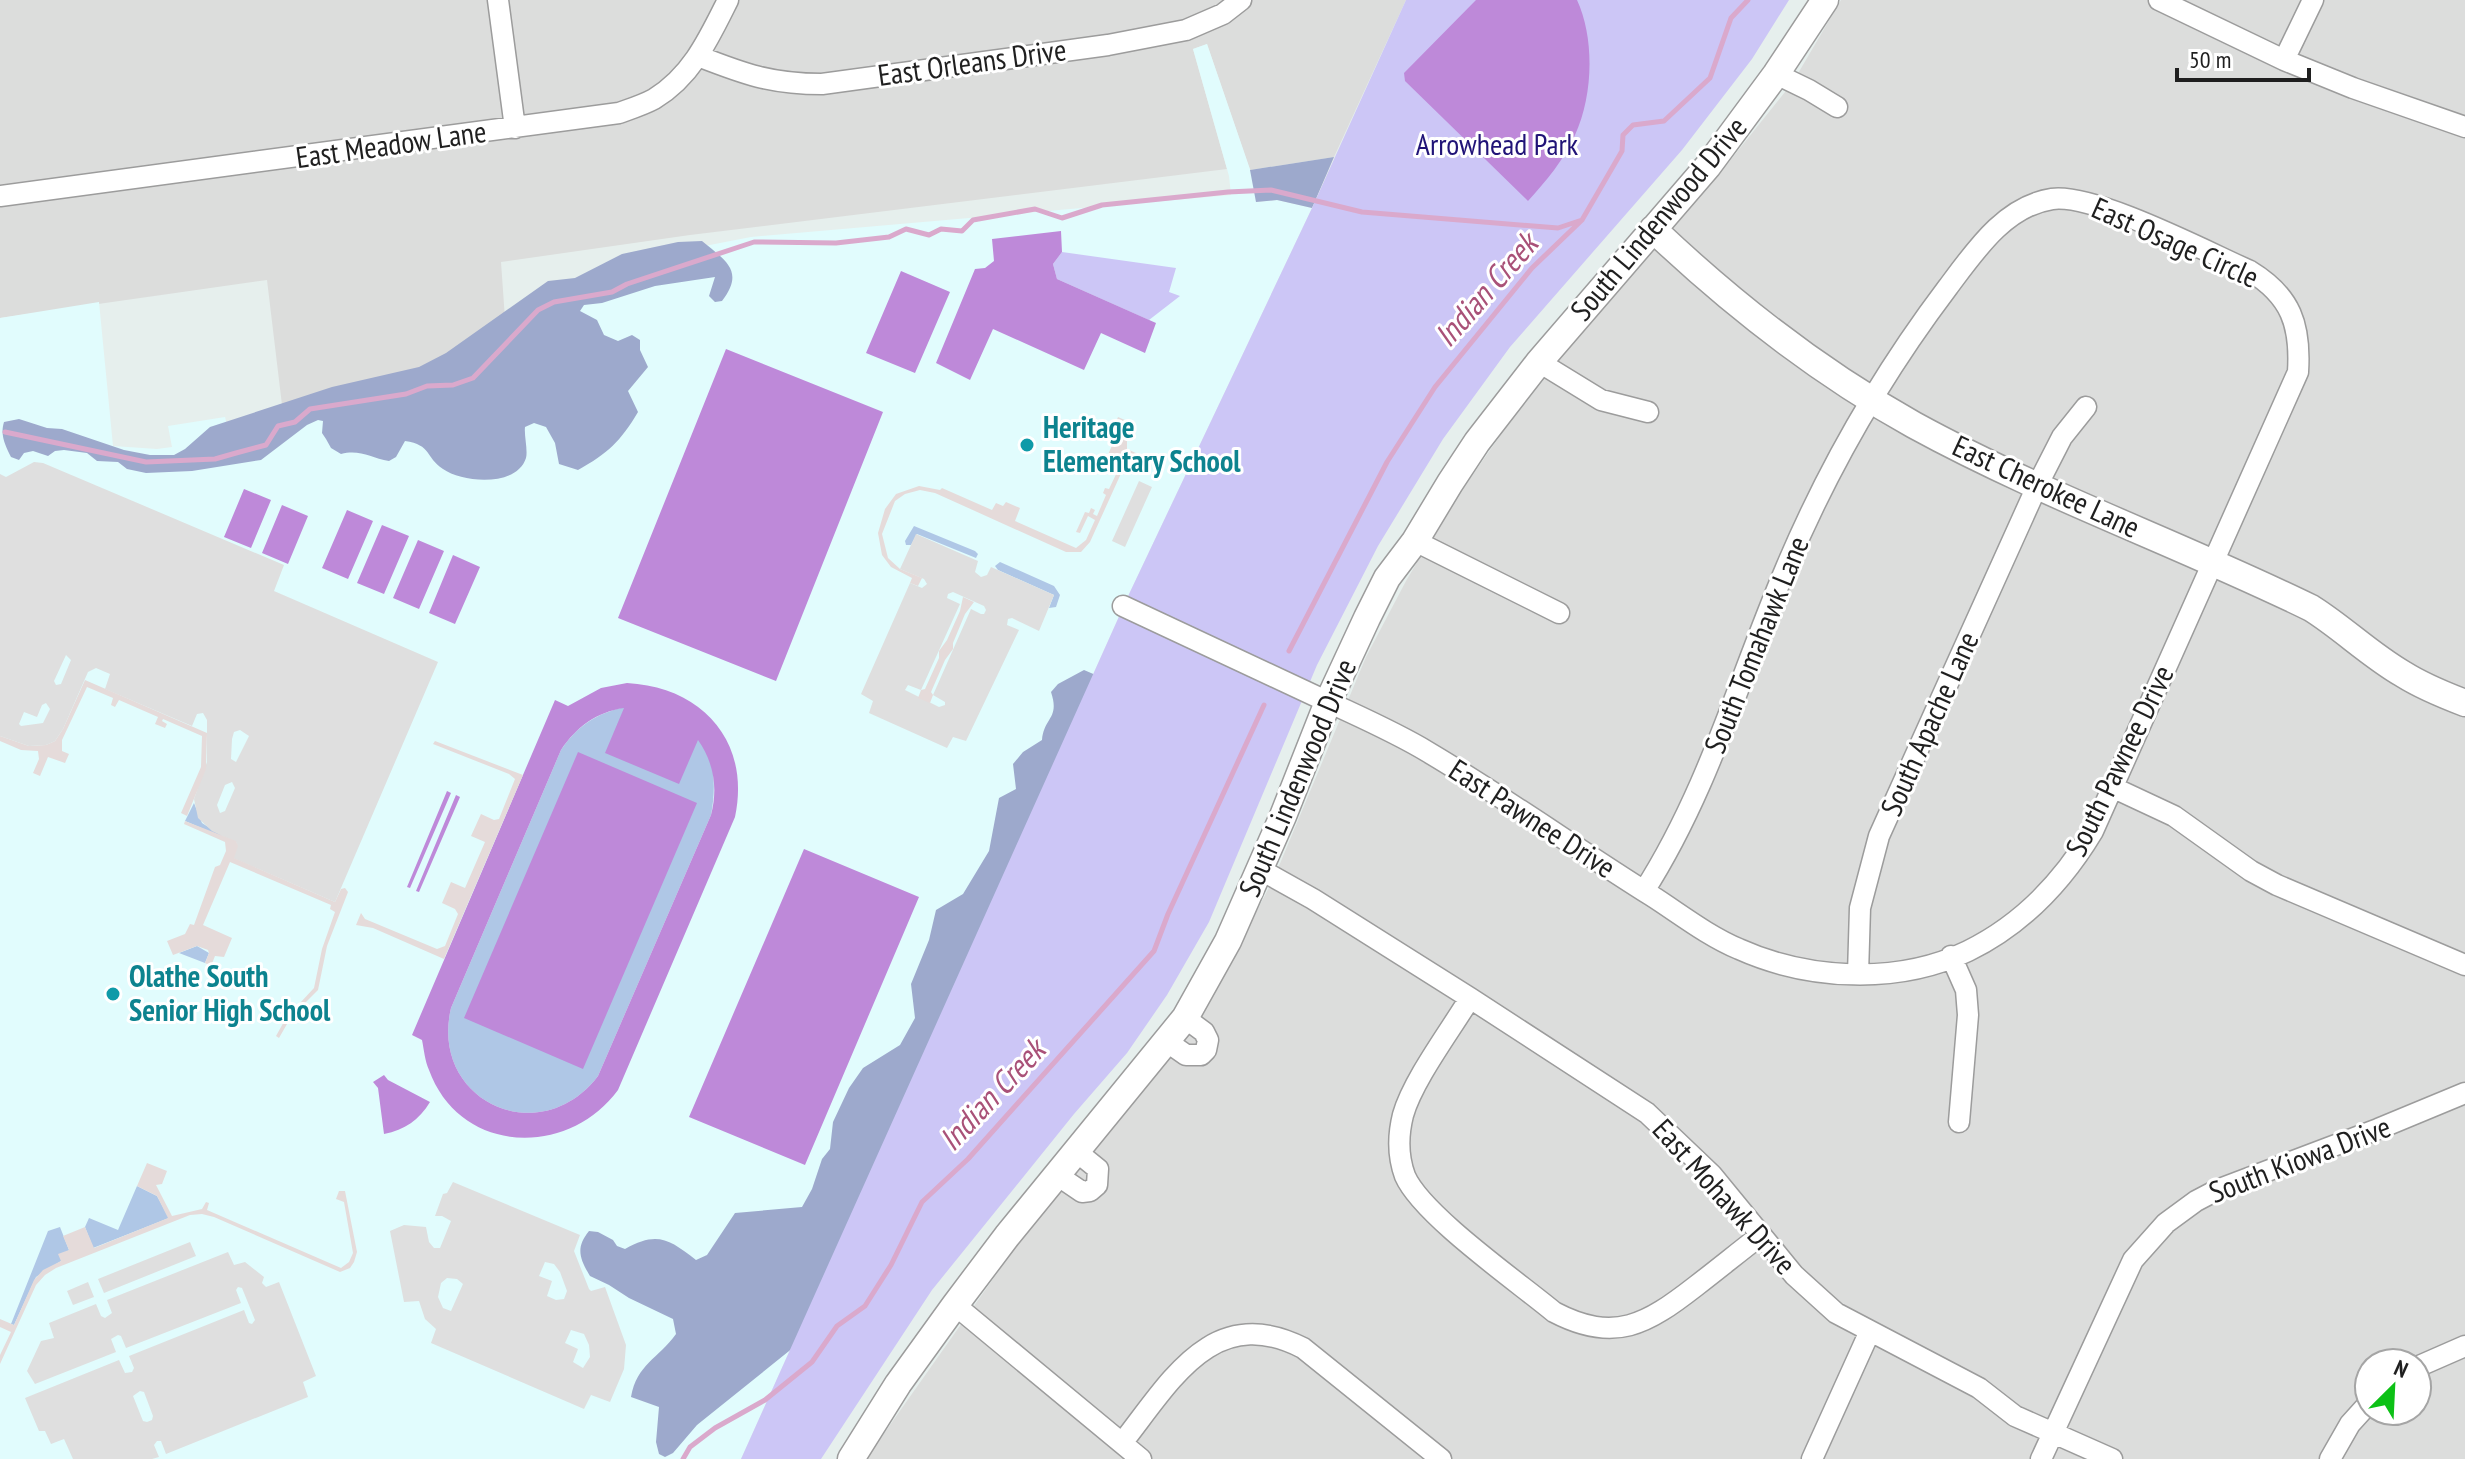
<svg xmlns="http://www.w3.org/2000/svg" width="2465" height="1459" font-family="'PT Sans Narrow',sans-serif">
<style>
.residential{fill:#dcdddc;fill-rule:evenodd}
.education{fill:#e1fcfd}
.grass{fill:#afc7e6}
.forest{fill:#9da9cc}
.park{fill:#ccc6f6}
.pitch{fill:#be89d9;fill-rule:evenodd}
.parking{fill:#dfdfdf;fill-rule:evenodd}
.plaza{fill:#e5dbda}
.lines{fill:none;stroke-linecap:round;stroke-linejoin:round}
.stream{stroke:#daa9cc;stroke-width:5}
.minor-casing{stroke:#9c9c9c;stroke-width:23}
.tertiary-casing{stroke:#9c9c9c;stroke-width:29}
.minor{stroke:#fff;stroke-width:20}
.tertiary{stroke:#fff;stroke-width:26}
.culture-dot{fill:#0f9aa8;stroke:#fff;stroke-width:3}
.labels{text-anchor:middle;stroke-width:6;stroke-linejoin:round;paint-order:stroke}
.street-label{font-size:30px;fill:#1f1f1f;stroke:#fff}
.park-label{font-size:30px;fill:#201377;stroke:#fff}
.culture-label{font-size:30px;font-weight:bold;fill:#0d838f;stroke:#fff;text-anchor:start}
.water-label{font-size:32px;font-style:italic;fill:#a95178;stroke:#fff}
</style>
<rect width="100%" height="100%" fill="#e6efed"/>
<!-- residential -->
<path class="residential" d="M0,0H1406L1334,157L1250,170L1207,44L1193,49L1227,169L690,235L501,262L505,319L453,365L282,405L267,280L0,318Z
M1841,0H2465V1459H866L1029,1228L1186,1038L1206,1008L1274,878L1366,657L1406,581L1448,510L1502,433L1597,312L1716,178L1793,82ZM2369,1363H2417V1411H2369Z"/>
<!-- education -->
<path class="education" d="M1207,44L1253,178L1256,202L1277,200L1312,208L1130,592L741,1459H0V318L99,302L113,446L157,449L172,447L168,426L225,417L228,429L453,365L617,263L751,237L1231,195L1229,176L1193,49Z"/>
<!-- grass -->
<path class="grass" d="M914,526L975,551L978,554L976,558L917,534L911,545H906L905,541Z
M1000,562L1054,586L1060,595L1056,607L1049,608L1054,595L998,570L995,566Z
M625,707C646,715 672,721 691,733C717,748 716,790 711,815L598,1076C540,1152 429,1101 451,1008L561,750C577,726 597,713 625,707Z
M194,803L202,823L227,839L185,821Z
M197,946L209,953L205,963L179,953Z
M137,1186L157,1196L169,1218L93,1248L85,1227L89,1218L118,1230Z
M60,1227L69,1250L61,1261L36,1277L14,1325L11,1324L48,1231Z"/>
<!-- forest -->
<path class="forest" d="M1334,157L1312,208L1277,200L1256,202L1250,170Z
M702,241C726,261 745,271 722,301L715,302L709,296L715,277L655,286L602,303L584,305L580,311L597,320L604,335L618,341L632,335L640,340V350L648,367L628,391L638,412C621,441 607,454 578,470L559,464L555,443L546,427L534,423L525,427C524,436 528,450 526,458C517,487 463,483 443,469C425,457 432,445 405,441L396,457L389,461C371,458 360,449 341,454L331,448L326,439L322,433L323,421L318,420L307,425L261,460L192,471L146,473L127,469L118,462L97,461L87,453L64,450L55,451L48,456L33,451L24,453L19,460L11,457C5,445 0,435 4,422L19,419L47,428L62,429L124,450L150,455H174L185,449L210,427L332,387L419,367L446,353L548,281L575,278L622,254L678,242Z
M1084,670L1098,676L799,1343L697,1425L673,1453L665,1457L659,1454L656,1442L659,1407L631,1397C637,1364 658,1359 676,1334L673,1319L629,1298L609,1285L590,1276C580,1259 575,1248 589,1231L598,1232L613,1240L617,1246L625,1249C657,1231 669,1239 696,1260L707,1255L735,1213L802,1207L812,1189L822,1159L830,1149L833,1122L849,1088L863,1068L900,1045L915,1018L911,984L929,940L936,910L963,894L989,851L999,798L1016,789L1013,764L1023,752L1042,740C1044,717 1060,719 1051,692L1058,684Z"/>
<!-- park -->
<path class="park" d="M1406,0H1789L1752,59L1682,150L1510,347L1443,439L1378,546L1317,665L1209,922L1167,995L1127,1053L1074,1114L932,1290L821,1459H741L1130,592L1312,208Z
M1062,252L1176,268L1169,292L1180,296L1149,320L1057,279L1053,264Z"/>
<!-- pitch -->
<path class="pitch" d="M1476,0H1577C1595,39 1593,96 1575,135C1564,160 1546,181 1528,201L1405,81L1404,73Z
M1061,231L1062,252L1053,264L1057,279L1156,323L1145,353L1101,333L1084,370L993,329L970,380L936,363L975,269L985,268L994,261L992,239Z
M901,271L950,292L915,373L866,353Z
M726,349L883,412L776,681L618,618Z
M244,489L271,500L251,548L224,537Z
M282,505L308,516L288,564L262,553Z
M347,510L373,521L348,579L322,568Z
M382,525L409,536L384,594L357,583Z
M418,540L444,551L419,609L393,598Z
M453,555L480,567L455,624L429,613Z
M627,683C702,687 751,741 735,817L618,1090C568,1158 460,1155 429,1070C425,1061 424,1050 422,1040L412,1035L555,700L568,706L601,688ZM624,708L605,753L679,784L698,740C714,763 718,788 711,815L598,1076C540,1152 429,1101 451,1008L561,750C577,726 597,712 624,708Z
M578,752L697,803L583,1069L464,1018Z
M447,791L451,793L410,888L407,887Z
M456,795L460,797L419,892L416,891Z
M804,849L919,897L805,1165L689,1117Z
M384,1075L388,1080L430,1102C419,1120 405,1130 384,1134L378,1088L373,1082Z"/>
<!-- parking -->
<path class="parking" d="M34,462L43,463L284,565L274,591L438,662L335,902L233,858L237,843L212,831L198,818L194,799L207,762V720L203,713L197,714L192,726L105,689L110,674L96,668L88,672L63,729L55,741L46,745L29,746L0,736V474L6,477ZM66,655L71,660L61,684L56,685L54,681ZM46,703L50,709L43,723L21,726L19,724L24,712L37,717L42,705ZM240,730L249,736L236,762L231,759L232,739L234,732ZM232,782L235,788L225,811L220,813L217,805L225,785Z
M1139,481L1152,487L1125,547L1112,541Z
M916,534L978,561L975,572L981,577L987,575L991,567L1054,595L1039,631L1012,618L1008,619L1007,625L1019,630L966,741L953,737L947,748L869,713L873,701L861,694L910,583L922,588L927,584L924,579L900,569ZM953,592L984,606L986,610L984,614H981L971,609L933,695L945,702V705L939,707L905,690L908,685L921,690L960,604L947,598L948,594Z
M453,1182L580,1235L574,1251L589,1289L591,1291L605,1287L626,1345L624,1369L610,1402L591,1395L584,1409L431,1343L436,1329L425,1319L419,1301L404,1302L390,1231L404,1225L426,1227L429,1242L434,1248H440L451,1221L442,1216H435L443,1194L447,1193ZM545,1262L554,1264L560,1272L567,1291L564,1299L556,1300L547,1296L552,1281L539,1276ZM447,1278L457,1279L463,1284L451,1311L443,1308L438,1297L441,1283ZM571,1330L584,1334L589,1345L590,1357L583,1368L573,1362L578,1349L565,1343Z
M190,1242L196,1256L104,1293L98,1279Z
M228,1252L234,1265L245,1262L264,1277L262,1283L266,1287L279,1282L316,1376L303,1382L308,1397L166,1454L161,1441H157L154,1445L159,1457L152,1459H73L64,1439L51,1444L45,1431H39L25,1398L119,1360L125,1373L132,1372L134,1368L129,1356L244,1310L249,1323L252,1324L255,1320L242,1288L238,1287L236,1290L241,1303L126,1348L121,1336L118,1335L111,1339L116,1352L35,1384L27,1371L41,1341L54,1338L49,1323L96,1304L101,1316L105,1318L112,1313L107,1300ZM140,1391L144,1392L153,1416L152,1420L147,1422L143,1421L133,1396Z
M88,1282L94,1297L73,1305L67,1291Z"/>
<!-- plaza -->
<path class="plaza" d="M1118,417L1127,421V449L1138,454L1135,461L1128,458L1090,542L1081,552H1066L935,493L920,490L905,494L895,501L882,534L888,558L900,569L922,578L918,586L910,583L912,578L891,567L882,555L878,533L885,509L896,494L919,486L940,490L942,488L992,510L996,503L1003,506L1006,502L1020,508L1015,521L1076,548L1086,540L1095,520L1088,516L1080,533L1076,532L1085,512L1089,513L1091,508L1095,510L1093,514L1097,516L1106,495L1103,493L1105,488L1109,489L1120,466L1106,459L1119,430L1114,427Z
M963,597L974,602L965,614L953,643V649L945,660L931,692L933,695L930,703L918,698L921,690L925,689L939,658V651L947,640L960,611Z
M85,680L207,733L206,769L187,816L181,813L201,767L202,736L163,719L162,721L167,724L165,728L155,724L158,717L119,700L115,707L111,705L113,698L87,687L62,740V751L69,754L65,763L48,757L40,776L33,773L39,759L38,751L21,750L0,741V736L29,746L46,745L55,741L63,729Z
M435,741L523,775L444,959L373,928L356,925L361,913L365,919L437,949L445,946L458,914L455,909L442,903L451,882L465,888L485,842L471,836L481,814L494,820L499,819L515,779L509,774L433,744Z
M185,821L236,841L238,846L234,858L335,902L341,889L345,888L348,892L327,946L318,990L291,1017L279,1038L276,1036L286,1018L314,988L322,949L335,912L330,909L331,905L230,862L203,925L232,938L224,957L215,956L211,966L205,963L209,953L208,950L197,946L173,955L167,941L185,934L190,924L194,925L215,867L220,865L226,851L225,842L184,824Z
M147,1163L167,1171L162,1184L156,1185L172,1216L202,1209L206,1202L209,1203L207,1210L341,1268L349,1262L353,1253L344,1202L336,1199L339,1191H345L357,1252L354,1262L350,1268L340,1272L214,1217L202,1214L190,1215L56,1268L45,1275L36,1285L0,1364V1355L11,1332L0,1327V1319L14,1325L34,1280L43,1270L61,1261L58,1254L69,1250L63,1236L85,1227L94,1248L168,1218L157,1196L137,1186Z"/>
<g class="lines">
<!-- stream -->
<path class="stream" d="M5,432L146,462L215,459L236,453L266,445L278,426L295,422L310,409L406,394L427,386L453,385L473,378L538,310L554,302L612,292L627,284L754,242L836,243L889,237L906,229L929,235L941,229L962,231L973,220L1035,209L1062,218L1102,205L1228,192L1271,190L1362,212L1558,228L1582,220
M1289,651L1387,462L1435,387L1532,268L1582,220L1622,151L1623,135L1633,125L1664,121L1710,78L1731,18L1748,0
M683,1459L690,1447L715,1428L765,1400L812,1362L837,1326L865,1306L891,1265L922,1202L968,1159L1154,951L1168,914L1264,705"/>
<defs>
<path id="minor" d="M498,0L515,128
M2159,0L2284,60L2353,88L2465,127
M698,56C744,74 771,84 822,84L1108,45L1186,30L1223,14L1241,0
M2284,60L2313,0
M1776,74L1809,90L1837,107
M0,196L619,113C630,109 643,105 654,99C692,76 709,38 728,0
M1539,362L1601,400L1648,412
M1415,541L1559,613
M1123,606C1190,638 1258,669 1326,701C1360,717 1395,732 1428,752C1504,797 1577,849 1652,896C1680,914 1708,936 1739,949C1808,980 1898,985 1968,951C2021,925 2063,881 2093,831L2298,372C2301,325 2291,296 2250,271C2207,252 2094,193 2052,199C2005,206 1975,251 1948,287C1883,373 1827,470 1785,570C1739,678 1708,791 1644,891
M2112,787L2174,816L2251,871L2277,885L2465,965
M1261,870L1313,899L1470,998L1647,1113L1712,1175L1794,1275L1836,1313L1979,1388L2015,1416L2112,1459
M1951,956L1966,990L1968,1015L1959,1122
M1858,974L1860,908L1879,836L2038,484L2062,437L2086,407
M1470,998C1450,1031 1413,1080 1403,1115C1398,1135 1398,1157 1405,1176C1422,1215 1518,1282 1554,1312C1615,1344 1647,1324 1696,1286C1718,1269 1739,1252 1761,1235
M1166,1041L1186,1055H1201L1206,1050L1208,1040L1204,1032L1185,1018
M1057,1175L1082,1192L1090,1191L1097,1185L1098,1169L1077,1152
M955,1305L1141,1459
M2417,1367L2465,1346
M1122,1443C1171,1381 1213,1302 1303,1348L1441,1459
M1812,1459L1870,1331
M2041,1459L2133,1260L2166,1223L2196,1201L2217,1190L2378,1129L2465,1093
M2330,1459L2350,1424L2369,1403"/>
<path id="tertiary" d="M1653,229C1732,304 1819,372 1914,425C2042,495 2180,544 2311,608C2343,628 2370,655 2403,674C2422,686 2444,695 2465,703
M851,1459L898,1384L955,1305L1007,1236L1185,1018L1228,941L1283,816L1328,702L1367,618L1387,578L1415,541L1450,483L1477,442L1539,362L1708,166L1776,74L1825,0"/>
</defs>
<!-- minor casing -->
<use href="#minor" class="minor-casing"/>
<!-- tertiary casing -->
<use href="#tertiary" class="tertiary-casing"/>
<!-- minor -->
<use href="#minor" class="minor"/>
<!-- tertiary -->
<use href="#tertiary" class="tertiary"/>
</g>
<!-- markers -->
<g class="culture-dot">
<circle cx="1027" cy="445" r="8"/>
<circle cx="113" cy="994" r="8"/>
</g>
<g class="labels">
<!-- street labels -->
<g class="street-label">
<text transform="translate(972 63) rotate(-8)" y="10">East Orleans Drive</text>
<text transform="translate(391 145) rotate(-8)" y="10">East Meadow Lane</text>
<text transform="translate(1659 219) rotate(-50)" y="10">South Lindenwood Drive</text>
<text transform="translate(2175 243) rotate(24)" y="10">East Osage Circle</text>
<text transform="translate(2046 487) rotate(25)" y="10">East Cherokee Lane</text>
<text transform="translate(1757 645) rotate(-68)" y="10">South Tomahawk Lane</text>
<text transform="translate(1930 724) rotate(-66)" y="10">South Apache Lane</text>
<text transform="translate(2120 761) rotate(-64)" y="10">South Pawnee Drive</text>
<text transform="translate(1298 778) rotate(-67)" y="10">South Lindenwood Drive</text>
<text transform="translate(1532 819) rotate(33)" y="10">East Pawnee Drive</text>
<text transform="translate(2300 1160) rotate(-21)" y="10">South Kiowa Drive</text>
<text transform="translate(1724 1197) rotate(48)" y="10">East Mohawk Drive</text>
</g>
<!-- park labels -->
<g class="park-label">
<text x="1497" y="155">Arrowhead Park</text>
</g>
<!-- culture labels -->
<g class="culture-label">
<text x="1043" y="438">Heritage<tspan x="1043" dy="34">Elementary School</tspan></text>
<text x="129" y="987">Olathe South<tspan x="129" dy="34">Senior High School</tspan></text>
</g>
<!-- water labels -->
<g class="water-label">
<text transform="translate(1486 290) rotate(-49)" y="11">Indian Creek</text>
<text transform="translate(992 1095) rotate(-47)" y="11">Indian Creek</text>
</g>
</g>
<!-- north arrow -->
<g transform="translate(2393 1387) rotate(24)"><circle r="38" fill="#ffffff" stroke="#a5a5a5" stroke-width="2"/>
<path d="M0-6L14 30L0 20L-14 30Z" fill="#0dc116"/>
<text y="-12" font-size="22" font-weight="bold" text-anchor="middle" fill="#1f1f1f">N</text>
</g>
<!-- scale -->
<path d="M2177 68v12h132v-12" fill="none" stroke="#1f1f1f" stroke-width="4"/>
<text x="2189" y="68" font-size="24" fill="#1f1f1f" stroke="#ffffff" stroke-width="6" paint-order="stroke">50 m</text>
</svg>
